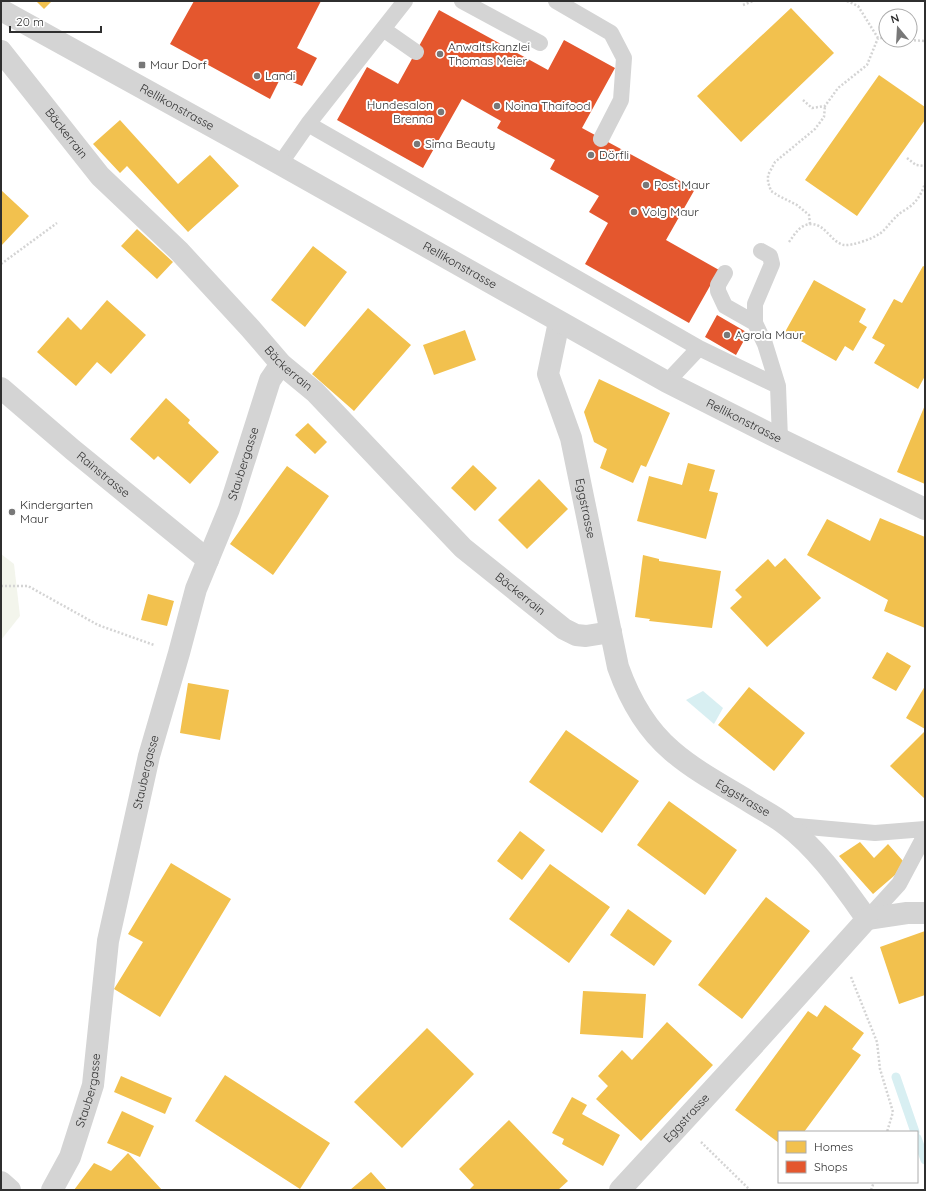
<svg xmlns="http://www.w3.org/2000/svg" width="926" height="1191" font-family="Quicksand,sans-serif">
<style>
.green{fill:#f3f5ec}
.water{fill:#d8eff2}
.homes{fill:#f2c14e}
.shops{fill:#e4572e}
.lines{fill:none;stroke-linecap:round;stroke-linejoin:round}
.stream{stroke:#d8eff2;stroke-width:9}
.path{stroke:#d4d4d4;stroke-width:2.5;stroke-dasharray:2 2;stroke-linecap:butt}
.service{stroke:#d4d4d4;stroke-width:16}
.minor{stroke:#d4d4d4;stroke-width:22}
.tertiary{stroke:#d4d4d4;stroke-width:22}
.poi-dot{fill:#787878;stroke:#fff;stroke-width:1.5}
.labels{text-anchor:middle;stroke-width:4;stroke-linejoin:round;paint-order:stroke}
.poi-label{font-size:12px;fill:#2f2f2f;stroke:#fff;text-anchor:start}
.street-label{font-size:12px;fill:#2f2f2f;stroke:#fff}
</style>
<rect width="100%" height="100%" fill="#fff"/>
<!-- green -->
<path class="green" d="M1,554L14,564L20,616L1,640Z"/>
<!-- water -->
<path class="water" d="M703,691L723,708L714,724L686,700Z"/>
<!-- homes -->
<path class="homes" d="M36,1H52L44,9Z
M791,8L834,53L741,142L697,96Z
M879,75L925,107V120L857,216L805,180Z
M120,120L178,184L210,155L239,186L188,232L127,166L120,173L93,144Z
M1,190L29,216L1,246Z
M137,229L173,262L157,279L121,246Z
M313,246L347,272L305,327L271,300Z
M923,266L925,267V376L918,389L874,363L885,345L872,338L894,299L902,303Z
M814,280L866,309L859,322L867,327L853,351L845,346L836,361L785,332Z
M107,300L146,335L111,374L97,362L76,386L37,352L68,317L81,330Z
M368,308L411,345L354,411L312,374Z
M465,330L476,360L434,375L423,345Z
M599,379L670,413L646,467L641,465L633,483L600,468L607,449L594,442L584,412Z
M166,398L190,420L188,423L219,452L190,484L158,456L154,460L130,439Z
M925,405V484L897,472Z
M308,423L327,442L315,454L295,435Z
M688,463L715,470L709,491L718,493L706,539L637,521L649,476L682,485Z
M473,465L497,488L475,511L451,488Z
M287,466L329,496L273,575L230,544Z
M539,479L568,509L527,549L498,520Z
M880,518L925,537V628L884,611L888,600L807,555L827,519L870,541Z
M643,555L659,559V561L721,571L712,628L649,621L650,619L635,617Z
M785,558L821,598L767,647L730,608L742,597L735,590L768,559L775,567Z
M148,594L174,601L167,626L141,620Z
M887,652L911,666L896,691L872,678Z
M188,683L229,690L220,740L180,733Z
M925,686V729L906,718Z
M749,687L805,733L774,771L718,725Z
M566,730L639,781L602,833L529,782Z
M925,731V799L890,766Z
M669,801L737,850L705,895L637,845Z
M520,831L545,850L522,880L497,861Z
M860,842L874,858L888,844L903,861L895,875L873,894L839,856Z
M171,863L231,899L160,1017L114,989L143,942L128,934Z
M550,864L610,907L569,963L509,919Z
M766,897L810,931L742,1019L698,985Z
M628,909L672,941L654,966L610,935Z
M925,931V995L899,1004L880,947Z
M583,991L646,994L643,1038L580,1034Z
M825,1005L864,1033L852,1049L861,1055L804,1132H779V1143L735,1110L808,1011L817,1017Z
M667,1022L713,1065L641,1141L596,1099L608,1086L598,1076L622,1050L632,1060Z
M427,1028L474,1074L402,1148L354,1102Z
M225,1075L330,1143L300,1189L195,1121Z
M121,1076L172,1098L165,1114L114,1092Z
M572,1097L587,1105L582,1114L620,1135L603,1166L562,1144L564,1139L552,1133Z
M122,1111L154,1126L140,1157L107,1143Z
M509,1120L568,1181L558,1190H469L474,1185L459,1169Z
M128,1153L162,1190H74L94,1163L111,1171Z
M371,1172L387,1190H350Z"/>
<!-- shops -->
<path class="shops" d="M194,1H321L297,48L317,58L302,86L281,77L270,99L170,44Z
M439,10L548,70L564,40L615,68L582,128L695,189L666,240L719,270L689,323L585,264L608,223L589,212L599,196L550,169L555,160L497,128L501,121L462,99L423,168L337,120L367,67L398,84Z
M717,315L748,333L736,355L705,337Z"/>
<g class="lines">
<!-- stream -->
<path class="stream" d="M896,1077L915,1132
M917,1138L925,1160"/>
<!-- path -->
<path class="path" d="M847,1L858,6L878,38H886
M743,5L753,1
M910,40L925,41
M803,100L812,108L825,106L838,88L867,65L878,38
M907,158L916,165L925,166
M810,224L809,215L797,205L779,196L771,191L768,182V175L775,162L815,129L824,117L825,106
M789,242C795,234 800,224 812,224C826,225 831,242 844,245C852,246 872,239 879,234C885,231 890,222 896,217C899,213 904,211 908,208C917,202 922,193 925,183
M1,264L57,223
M1,586H28L98,625L154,645
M851,977L877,1042L880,1069L893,1112L887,1132
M701,1142L750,1190
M871,1190L874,1182"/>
<!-- service -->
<path class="service" d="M462,1L540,43
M556,1L611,33L624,58L621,100L601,139
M383,29L416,52
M308,124L699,348L778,386L780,439
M280,164L308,124L405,1
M761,251L770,256L772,264L755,304V323L765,344L778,386
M725,273L718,285V291L725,306L755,323
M667,382L699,348
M786,825L875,833L925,829
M867,919L899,884L925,835"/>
<!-- minor -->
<g class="minor">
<path id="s1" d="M1,51L100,176L179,251L250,328L281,364L315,392L463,548L564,629L576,635L586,636L611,632"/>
<path id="s2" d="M559,322L548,374L571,438L618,667C629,698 646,729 672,751C694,770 720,784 745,799C758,808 774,815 786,825C819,850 843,886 867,919"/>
<path id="s3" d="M1,388L73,450L208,560"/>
<path d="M867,919L907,913H925"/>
<path d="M1,1182L10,1190"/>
<path id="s4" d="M52,1190L70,1157L93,1085L108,941L149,756L179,653L196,589L229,509L270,380L281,364"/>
<path id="s5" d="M620,1190L750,1049L867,919"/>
</g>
<!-- tertiary -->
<path class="tertiary" id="s6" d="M1,10L280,164L667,382L780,439L925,509"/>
</g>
<!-- markers -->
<g class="poi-dot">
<circle cx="440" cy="54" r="4"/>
<rect x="138" y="61" width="8" height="8" rx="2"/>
<circle cx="257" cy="76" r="4"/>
<circle cx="497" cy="106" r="4"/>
<circle cx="441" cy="112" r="4"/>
<circle cx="417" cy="144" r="4"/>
<circle cx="591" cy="155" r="4"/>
<circle cx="646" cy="185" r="4"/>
<circle cx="634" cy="212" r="4"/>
<circle cx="727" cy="335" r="4"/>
<circle cx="12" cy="512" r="4"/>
</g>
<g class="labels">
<!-- poi labels -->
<g class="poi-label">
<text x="448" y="51">Anwaltskanzlei<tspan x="448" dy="14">Thomas Meier</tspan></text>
<text x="150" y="69">Maur Dorf</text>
<text x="265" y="80">Landi</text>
<text x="433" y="109" text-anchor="end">Hundesalon<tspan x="433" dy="14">Brenna</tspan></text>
<text x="505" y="110">Noina Thaifood</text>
<text x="425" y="148">Sima Beauty</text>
<text x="599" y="159">Dörfli</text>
<text x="654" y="189">Post Maur</text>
<text x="642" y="216">Volg Maur</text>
<text x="735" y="339">Agrola Maur</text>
<text x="20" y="509">Kindergarten<tspan x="20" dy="14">Maur</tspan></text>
</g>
<!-- street labels -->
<g class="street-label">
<text dy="4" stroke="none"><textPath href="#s6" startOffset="201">Rellikonstrasse</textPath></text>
<text dy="4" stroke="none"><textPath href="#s1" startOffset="105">Bäckerrain</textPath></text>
<text dy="4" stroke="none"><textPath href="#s6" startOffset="525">Rellikonstrasse</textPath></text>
<text dy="4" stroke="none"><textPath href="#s1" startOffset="429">Bäckerrain</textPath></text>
<text dy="4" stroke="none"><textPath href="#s6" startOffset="849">Rellikonstrasse</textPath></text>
<text dy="4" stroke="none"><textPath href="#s4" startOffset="755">Staubergasse</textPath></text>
<text dy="4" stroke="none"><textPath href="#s3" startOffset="134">Rainstrasse</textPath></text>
<text dy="4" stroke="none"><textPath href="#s2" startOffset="193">Eggstrasse</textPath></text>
<text dy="4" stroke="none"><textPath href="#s1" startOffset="753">Bäckerrain</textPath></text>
<text dy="4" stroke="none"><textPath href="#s4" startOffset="431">Staubergasse</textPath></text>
<text dy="4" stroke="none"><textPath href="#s2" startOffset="541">Eggstrasse</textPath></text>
<text dy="4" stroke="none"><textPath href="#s4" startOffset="107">Staubergasse</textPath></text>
<text dy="4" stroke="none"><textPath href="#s5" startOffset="98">Eggstrasse</textPath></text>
</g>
</g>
<!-- border -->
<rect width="926" height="1191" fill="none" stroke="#2f2f2f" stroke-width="4"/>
<!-- legend -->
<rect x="778" y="1131" width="140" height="52" fill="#ffffff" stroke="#acacac"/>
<rect x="786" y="1141" width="20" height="12" fill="#f2c14e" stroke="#acacac"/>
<text x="814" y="1151" font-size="12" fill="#2f2f2f">Homes</text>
<rect x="786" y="1161" width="20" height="12" fill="#e4572e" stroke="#acacac"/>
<text x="814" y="1171" font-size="12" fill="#2f2f2f">Shops</text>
<!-- north arrow -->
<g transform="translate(898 28) rotate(342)"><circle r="19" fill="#ffffff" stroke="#acacac"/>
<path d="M0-3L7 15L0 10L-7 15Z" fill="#787878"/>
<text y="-6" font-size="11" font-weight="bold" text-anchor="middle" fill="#2f2f2f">N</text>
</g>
<!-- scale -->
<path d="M10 26v6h91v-6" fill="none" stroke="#2f2f2f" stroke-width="2"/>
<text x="16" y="26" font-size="12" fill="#2f2f2f" stroke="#ffffff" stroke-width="3" paint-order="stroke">20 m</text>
</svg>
